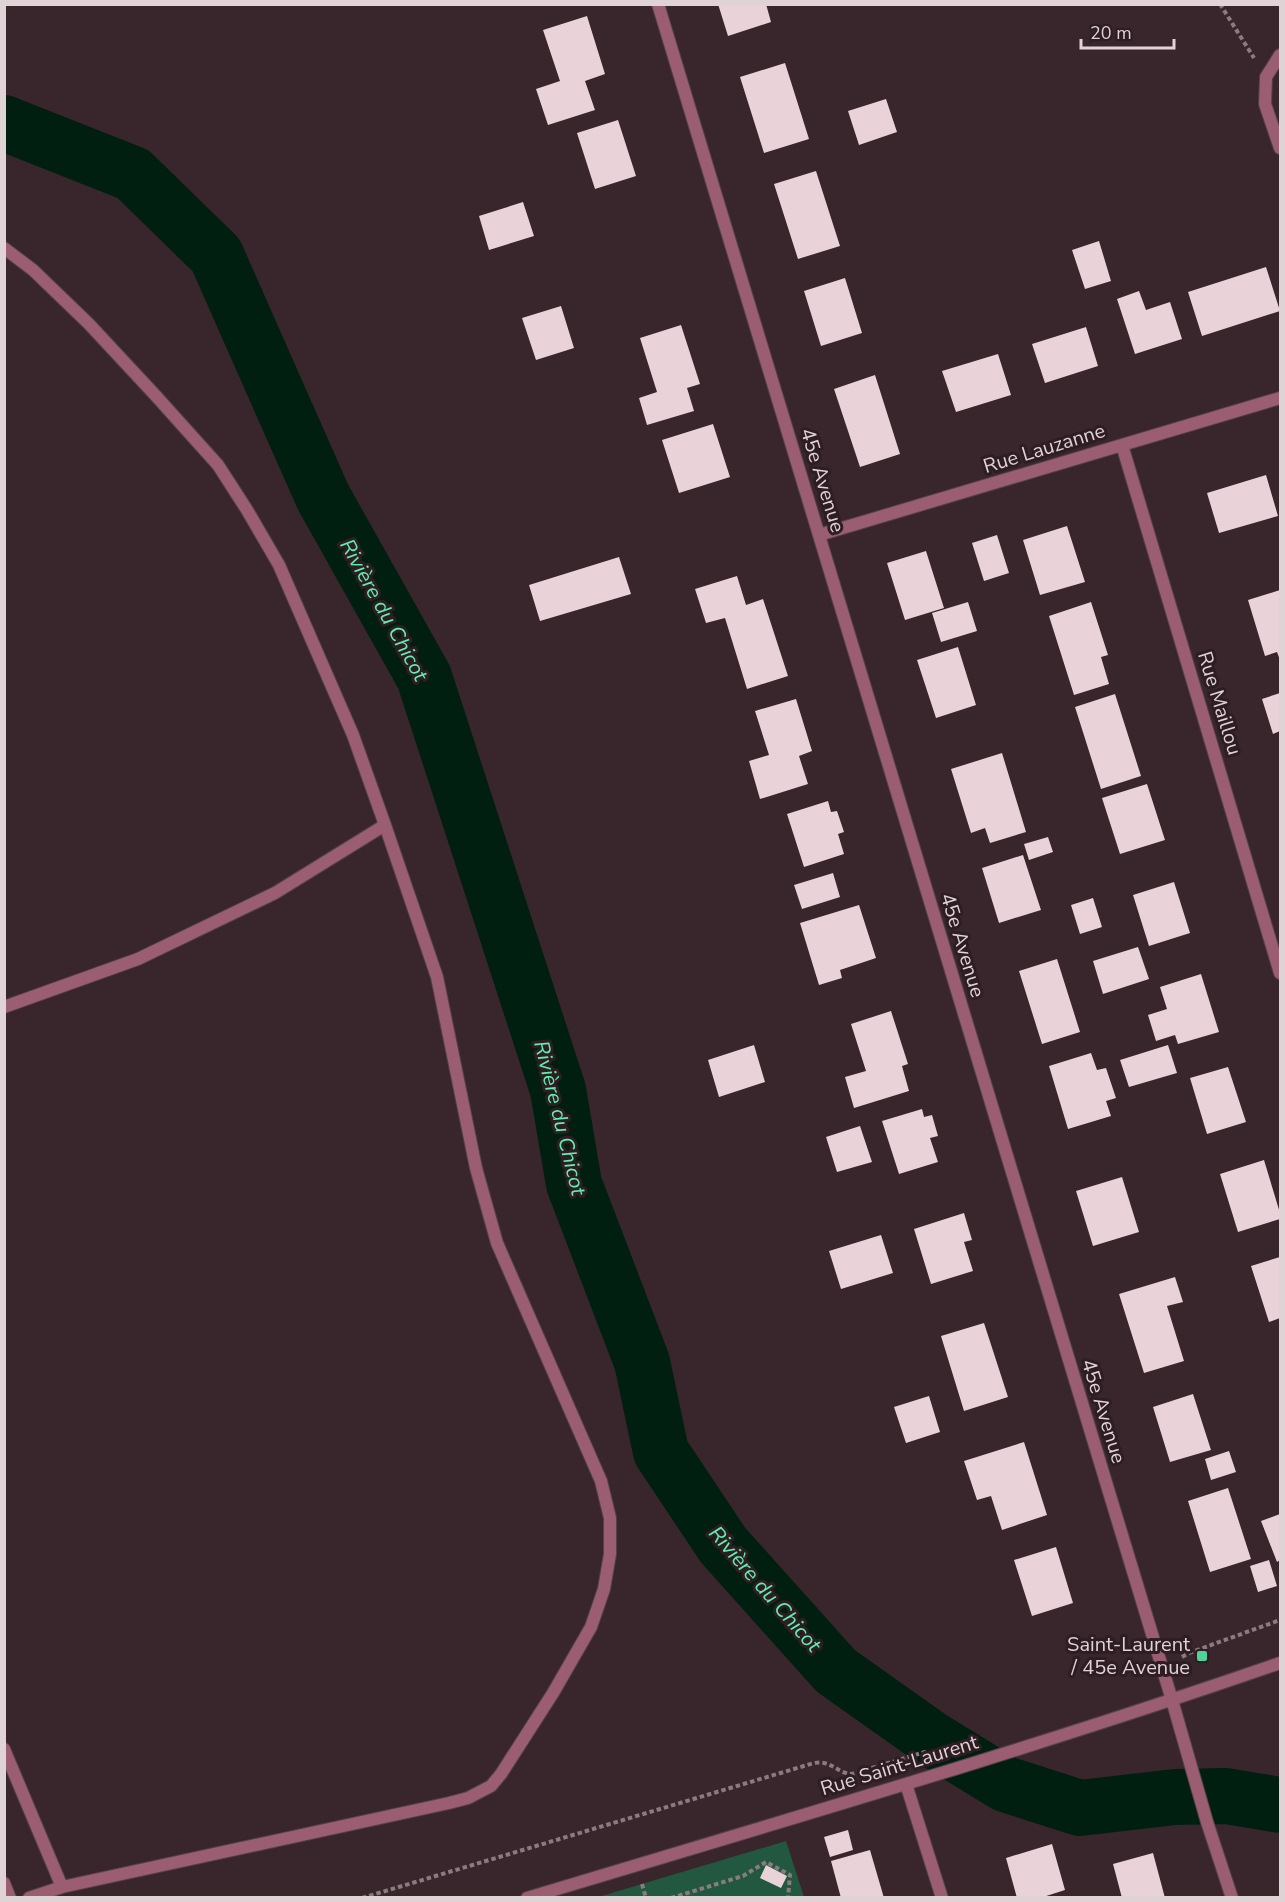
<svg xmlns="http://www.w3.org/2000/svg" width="1285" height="1902" font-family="'Nunito Sans',sans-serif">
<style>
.green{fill:#22583f}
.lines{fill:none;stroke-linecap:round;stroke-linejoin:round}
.river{stroke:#001f10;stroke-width:56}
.building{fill:#ead2d9}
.service-casing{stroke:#534247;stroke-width:14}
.minor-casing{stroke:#534247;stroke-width:14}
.path{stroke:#8a7b80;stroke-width:4;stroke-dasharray:4.5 3;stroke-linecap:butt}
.service{stroke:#9a5d72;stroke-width:12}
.minor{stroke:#9a5d72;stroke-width:12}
.poi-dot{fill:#4fd398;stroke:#2e1d23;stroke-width:2}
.labels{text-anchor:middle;stroke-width:6;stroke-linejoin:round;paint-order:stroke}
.street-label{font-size:20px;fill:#dfd3d6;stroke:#2e1d23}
.poi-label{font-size:20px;fill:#dfd3d6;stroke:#2e1d23;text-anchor:end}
.water-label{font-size:21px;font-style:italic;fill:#5df0ae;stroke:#2e1d23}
</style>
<rect width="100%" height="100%" fill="#38262c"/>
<!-- green -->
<path class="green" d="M786,1841L804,1897L595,1898Z"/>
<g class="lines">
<!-- river -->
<path class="river" d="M4,123L133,174L216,255L323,497L424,677L558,1090L574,1184L642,1362L661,1452L723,1545L836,1671L932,1739L1005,1784L1080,1808L1175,1797L1226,1796L1280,1805"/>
</g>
<!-- building -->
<path class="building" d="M718,4H766L771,22L728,36Z
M587,16L605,74L585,81L595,110L548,125L536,89L560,81L543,30Z
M785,63L809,139L764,153L740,77Z
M886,99L897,132L859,145L848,111Z
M618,120L636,176L595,189L577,133Z
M816,171L840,246L798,259L774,184Z
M523,202L534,236L489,250L479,216Z
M1099,241L1111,281L1085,289L1072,250Z
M1266,267L1280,311L1202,336L1188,292Z
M845,278L862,333L821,346L804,291Z
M1139,291L1146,310L1170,302L1182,339L1135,354L1117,299Z
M561,306L574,348L536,360L522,318Z
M681,325L700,384L687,388L694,411L647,425L639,398L657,392L640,338Z
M1086,327L1098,366L1045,383L1032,344Z
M998,354L1011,395L956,412L942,371Z
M875,375L900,454L860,467L834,389Z
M713,424L730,477L679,493L662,440Z
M1266,475L1278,516L1219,533L1207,493Z
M1067,526L1085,582L1040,595L1023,540Z
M997,535L1009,573L984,581L972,543Z
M926,551L944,608L905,620L887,563Z
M619,557L631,594L540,621L529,585Z
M737,576L746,605L763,599L788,676L747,689L725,618L706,623L695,589Z
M1280,590V660L1277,652L1265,656L1248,600Z
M968,602L977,631L941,642L932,613Z
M1091,602L1108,655L1101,657L1109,684L1074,695L1049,616Z
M958,647L976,705L936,718L917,660Z
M1280,693V731L1273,734L1262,699Z
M1115,694L1141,776L1101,789L1075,707Z
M796,699L812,751L799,756L808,784L760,799L749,761L769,755L755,711Z
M1002,753L1026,832L990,843L985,828L971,833L951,769Z
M1147,784L1165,840L1120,854L1102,798Z
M828,801L831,812L837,811L844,832L838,834L844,854L804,867L787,814Z
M1048,837L1053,852L1029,860L1024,844Z
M1023,855L1041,910L999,923L982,868Z
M833,873L840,897L802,909L794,885Z
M1174,882L1190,933L1149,946L1133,895Z
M1093,898L1102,927L1080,934L1071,905Z
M859,905L876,958L840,970L842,978L819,985L800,923Z
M1138,947L1149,979L1103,994L1093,961Z
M1057,959L1080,1032L1042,1044L1019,971Z
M1201,974L1219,1032L1178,1044L1175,1035L1156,1041L1148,1015L1167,1009L1160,987Z
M891,1011L908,1064L902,1066L909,1091L854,1108L845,1077L866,1071L851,1024Z
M754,1045L765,1082L719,1097L708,1060Z
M1168,1045L1177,1073L1129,1087L1120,1060Z
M1091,1053L1097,1070L1106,1068L1116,1098L1106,1101L1111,1116L1068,1129L1049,1066Z
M1228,1067L1246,1122L1207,1134L1190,1078Z
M922,1109L924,1117L932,1115L938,1136L930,1138L938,1162L899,1174L882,1121Z
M860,1126L872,1162L837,1172L826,1137Z
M1264,1160L1280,1213V1219L1238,1232L1220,1174Z
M1122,1177L1139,1232L1093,1246L1076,1191Z
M964,1213L972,1240L964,1242L973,1271L931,1284L914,1229Z
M881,1235L893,1273L841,1289L829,1251Z
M1280,1257V1318L1269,1322L1251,1266Z
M1175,1277L1183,1302L1167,1306L1184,1361L1144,1373L1119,1294Z
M984,1323L1008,1397L964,1411L941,1336Z
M1193,1394L1211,1450L1170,1462L1153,1407Z
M929,1396L940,1432L906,1443L894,1407Z
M1024,1442L1047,1515L1002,1530L991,1496L977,1500L964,1461Z
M1229,1451L1236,1472L1211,1480L1205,1459Z
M1228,1488L1251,1559L1210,1572L1188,1501Z
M1280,1514V1560L1277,1562L1261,1521Z
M1056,1547L1073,1603L1032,1616L1014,1560Z
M1269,1560L1277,1586L1258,1592L1250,1566Z
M848,1830L853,1850L830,1857L824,1837Z
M1052,1844L1065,1890L1040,1898H1017L1006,1858Z
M870,1850L884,1898H841L831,1861Z
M1153,1853L1165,1898H1122L1113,1864Z
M766,1865L787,1876L781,1888L760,1878Z"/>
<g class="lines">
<defs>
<path id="service" d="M1280,55L1266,77L1265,104L1280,148
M4,248L33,270L89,324L156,396L218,465L247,510L279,565L353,735L385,825L437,977L476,1168L497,1243L601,1481L610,1518V1554L604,1589L591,1627L553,1693L501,1774L491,1786L468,1798L449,1803L62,1887L29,1898
M4,1007L138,959L275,893L385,825
M4,1749L62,1887
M4,1883L10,1898"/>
<path id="minor" d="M658,4L1172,1700L1207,1822L1232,1898
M1122,445L1280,973
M819,535L1280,398
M906,1784L942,1898
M527,1898C779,1822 1032,1749 1280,1663"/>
</defs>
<!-- service casing -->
<use href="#service" class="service-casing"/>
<!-- minor casing -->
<use href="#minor" class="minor-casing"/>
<!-- path -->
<path class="path" d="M1220,4L1254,58
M1182,1657L1189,1653L1280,1620
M642,1884L646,1898
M362,1898L814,1763C832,1760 836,1773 852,1774L928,1751
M671,1898L743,1876L766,1862L790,1875L788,1898"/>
<!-- service -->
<use href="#service" class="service"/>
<!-- minor -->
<use href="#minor" class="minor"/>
</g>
<!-- markers -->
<rect class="poi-dot" x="1196" y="1650" width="12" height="12" rx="3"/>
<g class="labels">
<!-- street labels -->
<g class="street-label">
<text transform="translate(1044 448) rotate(-17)" y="7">Rue Lauzanne</text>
<text transform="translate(823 480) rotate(73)" y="7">45e Avenue</text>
<text transform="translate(1220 703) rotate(73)" y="7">Rue Maillou</text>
<text transform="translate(963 945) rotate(73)" y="7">45e Avenue</text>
<text transform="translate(1104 1411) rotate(73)" y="7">45e Avenue</text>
<text transform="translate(899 1765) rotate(-17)" y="7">Rue Saint-Laurent</text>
</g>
<!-- poi labels -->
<g class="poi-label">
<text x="1190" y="1651">Saint-Laurent<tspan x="1190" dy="23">/ 45e Avenue</tspan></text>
</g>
<!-- water labels -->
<g class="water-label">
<text transform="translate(384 610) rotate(61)" y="7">Rivière du Chicot</text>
<text transform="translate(560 1118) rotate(76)" y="7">Rivière du Chicot</text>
<text transform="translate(765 1589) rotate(49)" y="7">Rivière du Chicot</text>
</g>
</g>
<!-- border -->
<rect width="1285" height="1902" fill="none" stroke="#dfd3d6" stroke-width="12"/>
<!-- scale -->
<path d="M1081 39v9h93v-9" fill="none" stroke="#dfd3d6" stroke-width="3"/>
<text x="1090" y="39" font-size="18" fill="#dfd3d6" stroke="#2e1d23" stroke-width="4.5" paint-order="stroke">20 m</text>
</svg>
